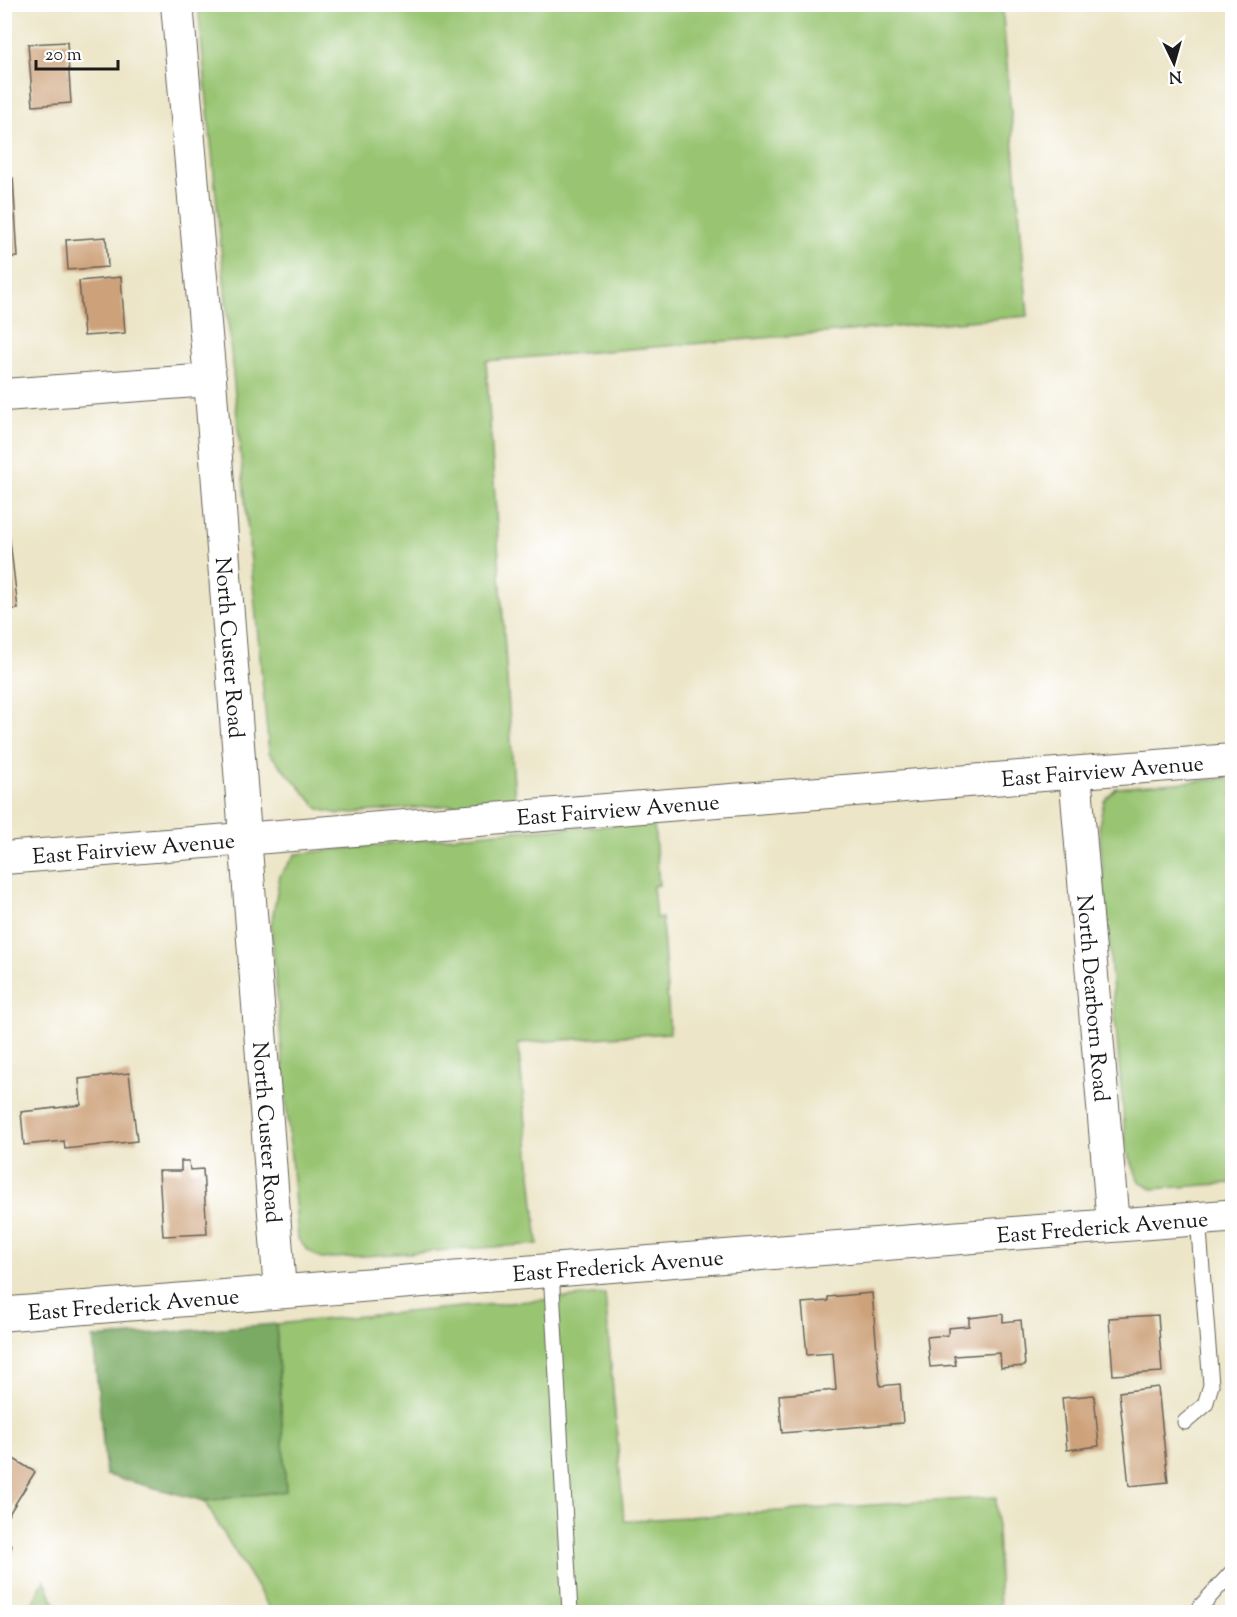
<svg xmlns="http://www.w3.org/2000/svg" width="1237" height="1617" font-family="'Sorts Mill Goudy',serif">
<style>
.green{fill:#99c572;stroke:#5a7047;stroke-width:1.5}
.forest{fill:#7aaa64;stroke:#4b6340;stroke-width:1.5}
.building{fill:#cda27a}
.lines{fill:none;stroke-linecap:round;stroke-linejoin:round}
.lane-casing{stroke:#656258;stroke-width:17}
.street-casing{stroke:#656258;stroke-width:34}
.secondary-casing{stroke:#656258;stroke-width:35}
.lane{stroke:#fff;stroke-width:15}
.street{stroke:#fff;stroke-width:32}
.secondary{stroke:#fff;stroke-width:33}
.labels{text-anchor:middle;stroke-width:4.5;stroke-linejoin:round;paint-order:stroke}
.street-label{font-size:22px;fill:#1c1c1c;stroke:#fff}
</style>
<rect width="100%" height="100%" fill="#fff"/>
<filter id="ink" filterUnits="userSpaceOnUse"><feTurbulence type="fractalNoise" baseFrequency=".0167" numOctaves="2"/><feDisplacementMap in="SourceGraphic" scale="12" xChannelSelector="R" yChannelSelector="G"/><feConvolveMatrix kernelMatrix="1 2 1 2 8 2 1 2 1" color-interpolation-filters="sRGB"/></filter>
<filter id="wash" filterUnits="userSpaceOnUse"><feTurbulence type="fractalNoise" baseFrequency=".008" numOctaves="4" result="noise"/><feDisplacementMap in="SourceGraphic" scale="24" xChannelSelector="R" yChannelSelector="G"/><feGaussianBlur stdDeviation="1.35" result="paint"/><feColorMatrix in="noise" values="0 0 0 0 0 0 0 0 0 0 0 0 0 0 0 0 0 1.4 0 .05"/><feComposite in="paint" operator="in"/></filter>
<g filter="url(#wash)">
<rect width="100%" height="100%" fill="#ece5c7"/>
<!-- green -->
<path class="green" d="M198,5H1002L1028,316L486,361L515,800L339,814L319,809L269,753Z
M1232,778V1183L1152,1189L1139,1182L1126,1147L1099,825L1104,801L1116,788Z
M654,823L659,885L653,886L656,918H662L670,1033L518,1043L538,1244L321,1259L306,1249L298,1239L271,926L280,875L296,854L497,832Z
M605,1294L624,1521L996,1497L1000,1612H272L204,1501L286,1491L276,1324Z
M44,1580L59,1612H28Z"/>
<!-- forest -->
<path class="forest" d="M276,1324L286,1491L204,1501L106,1475L93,1338Z"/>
<g id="blocks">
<!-- building -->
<path class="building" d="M67,42L71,103L33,106L28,44Z
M13,178L18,257L4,258V179Z
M106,237L108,267L68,270L66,240Z
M121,277L125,333L84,336L79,281Z
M9,532L18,609L4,610V533Z
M129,1073L137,1141L65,1149L64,1141L24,1145L21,1112L81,1105L79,1079Z
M181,1161H189L190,1170L203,1169L207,1234L163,1236L159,1171H181Z
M872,1293L880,1386L900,1384L903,1423L782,1433L779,1395L836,1390L833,1353L807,1355L802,1303L828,1301V1297Z
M1003,1314V1322L1021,1320L1025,1366L1001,1368L1000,1353L954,1356L956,1365L930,1367L927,1337L948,1335V1328L969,1326V1318Z
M1158,1315L1162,1372L1113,1375L1109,1318Z
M1158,1387L1168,1482L1129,1486L1119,1392Z
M1094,1395L1099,1446L1067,1450L1062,1398Z
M4,1453L35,1472L4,1522Z
M4,1543L12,1545L5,1571H4Z"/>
</g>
</g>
<g filter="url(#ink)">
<use href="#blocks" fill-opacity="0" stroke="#656258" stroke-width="1.5"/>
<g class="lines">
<defs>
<path id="lane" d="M551,1270L570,1612
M1185,1422L1205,1405L1211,1385L1198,1218
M1201,1612V1606L1232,1572"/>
<g id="street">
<path id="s1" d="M177,4L210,380L280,1291"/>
<path d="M4,395L210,380"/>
<path id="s2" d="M1075,773L1113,1225"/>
<path id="s3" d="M4,858L1232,760"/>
</g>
<g id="secondary">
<path id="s4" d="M4,1314L1232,1216"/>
</g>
</defs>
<!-- lane casing -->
<use href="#lane" class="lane-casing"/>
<!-- street casing -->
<use href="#street" class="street-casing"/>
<!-- secondary casing -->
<use href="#secondary" class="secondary-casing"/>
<!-- lane -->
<use href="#lane" class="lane"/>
<!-- street -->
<use href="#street" class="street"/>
<!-- secondary -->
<use href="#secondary" class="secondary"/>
</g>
</g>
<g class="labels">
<!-- street labels -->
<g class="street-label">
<text dy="8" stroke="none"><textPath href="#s1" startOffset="646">North Custer Road</textPath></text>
<text dy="8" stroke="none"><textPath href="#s3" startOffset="1102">East Fairview Avenue</textPath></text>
<text dy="8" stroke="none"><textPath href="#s3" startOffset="616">East Fairview Avenue</textPath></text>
<text dy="8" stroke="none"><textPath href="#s3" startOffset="130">East Fairview Avenue</textPath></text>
<text dy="8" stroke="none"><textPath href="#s2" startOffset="226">North Dearborn Road</textPath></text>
<text dy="8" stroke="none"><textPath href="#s1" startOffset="1132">North Custer Road</textPath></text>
<text dy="8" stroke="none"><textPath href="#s4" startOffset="1102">East Frederick Avenue</textPath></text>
<text dy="8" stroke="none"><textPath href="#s4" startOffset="616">East Frederick Avenue</textPath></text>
<text dy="8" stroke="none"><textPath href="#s4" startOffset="130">East Frederick Avenue</textPath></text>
</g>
</g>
<!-- margin -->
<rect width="1237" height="1617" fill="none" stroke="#fff" stroke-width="24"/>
<!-- north arrow -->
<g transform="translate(1174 63) rotate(175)" stroke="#ffffff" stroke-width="4.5" paint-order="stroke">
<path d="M0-4.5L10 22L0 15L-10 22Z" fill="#1c1c1c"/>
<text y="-9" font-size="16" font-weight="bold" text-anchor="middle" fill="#1c1c1c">N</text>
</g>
<!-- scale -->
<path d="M36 60v9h82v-9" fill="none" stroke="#1c1c1c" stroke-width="3"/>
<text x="45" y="60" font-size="18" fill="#1c1c1c" stroke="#ffffff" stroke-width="4.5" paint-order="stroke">20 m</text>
</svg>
